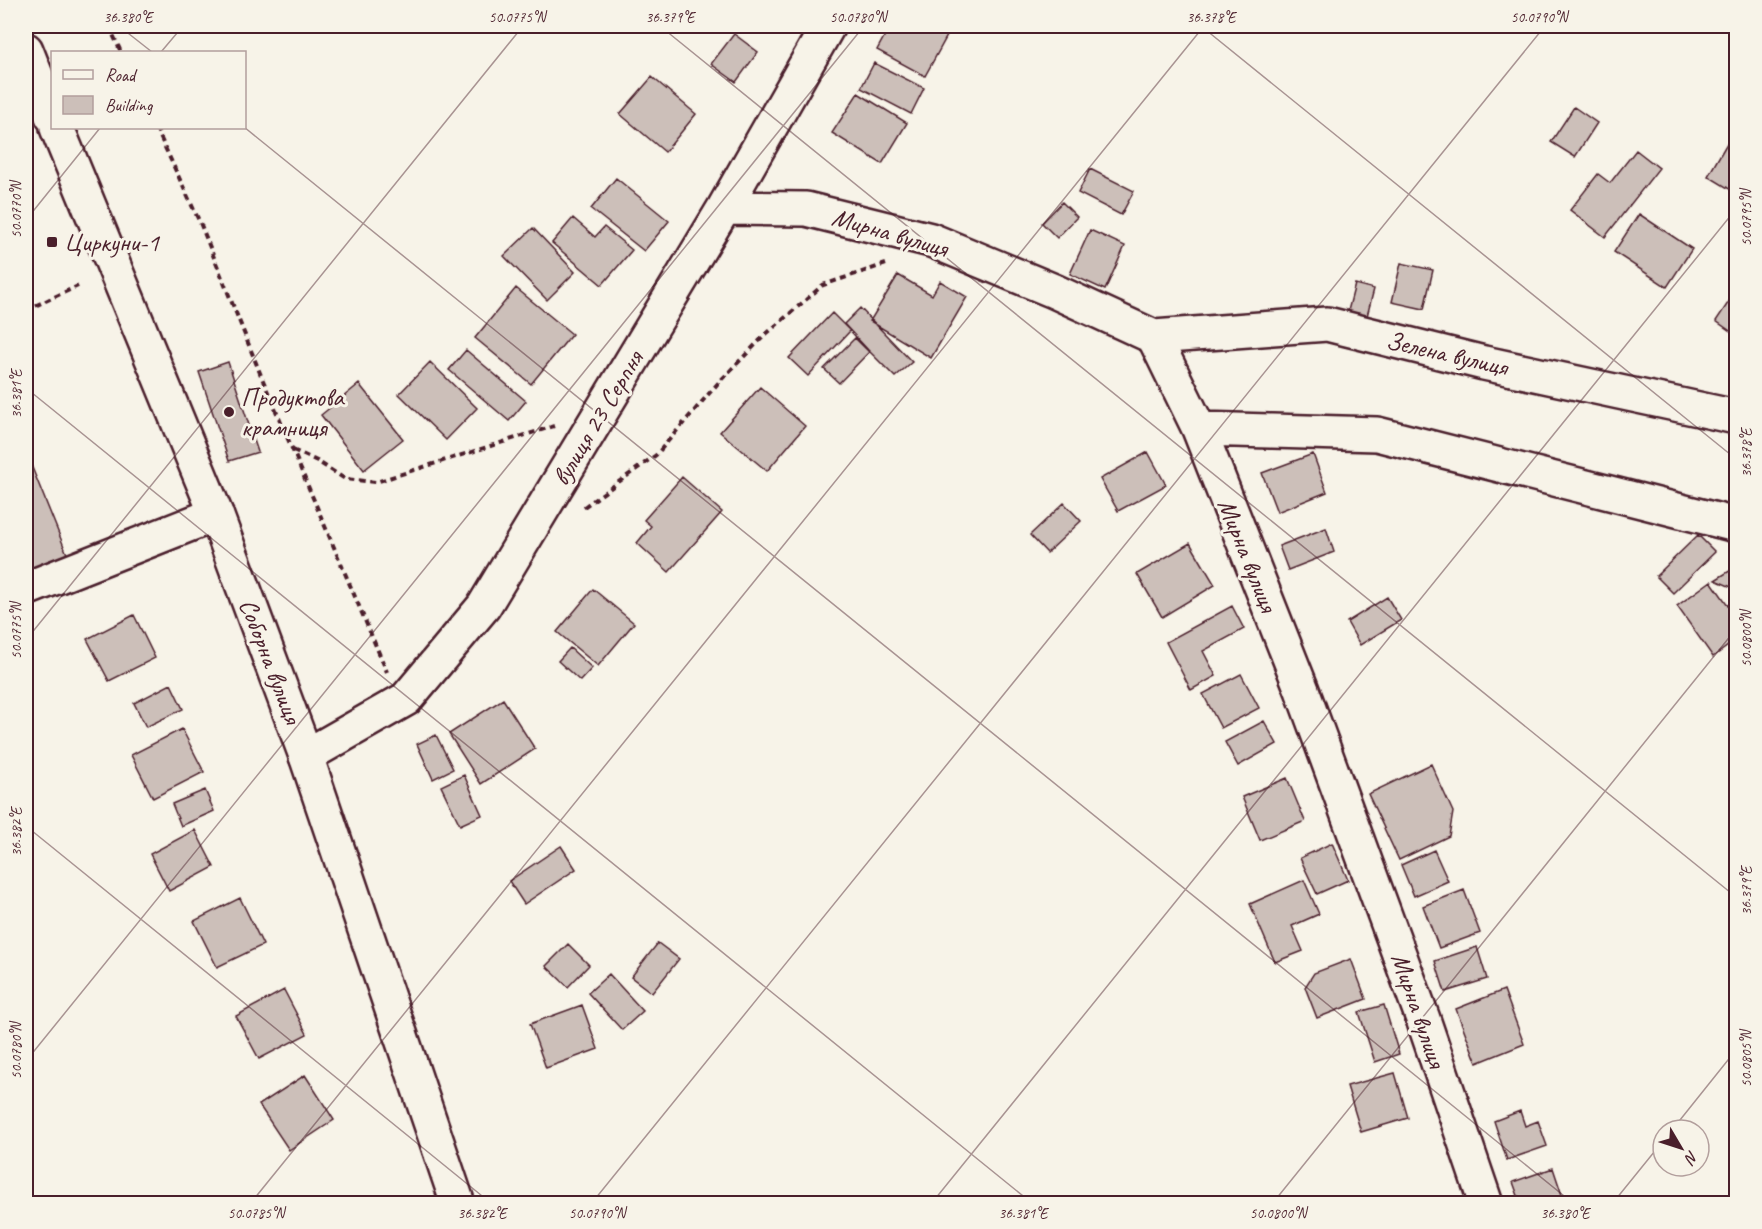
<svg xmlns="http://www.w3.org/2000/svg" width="1762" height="1229" font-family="Caveat,sans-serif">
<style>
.building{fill:#ccbfb9;stroke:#4a1f2b;stroke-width:1.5}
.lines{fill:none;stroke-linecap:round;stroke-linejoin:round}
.minor-casing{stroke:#4a1f2b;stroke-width:38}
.tertiary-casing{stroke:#4a1f2b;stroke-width:38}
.path{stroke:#4a1f2b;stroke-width:4;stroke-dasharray:6 4.5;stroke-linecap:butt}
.minor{stroke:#f7f3e8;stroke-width:33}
.tertiary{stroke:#f7f3e8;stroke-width:33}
.ticks{fill:none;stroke:#4a1f2b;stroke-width:1.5;stroke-opacity:0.45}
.poi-dot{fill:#4a1f2b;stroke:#f7f3e8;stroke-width:2}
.labels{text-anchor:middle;stroke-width:6;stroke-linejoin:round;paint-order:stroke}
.street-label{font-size:26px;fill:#4a1f2b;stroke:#f7f3e8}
.poi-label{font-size:26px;fill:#4a1f2b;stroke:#f7f3e8;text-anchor:start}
.neatline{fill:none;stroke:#4a1f2b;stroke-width:2}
.ticks-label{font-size:15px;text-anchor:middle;fill:#4a1f2b}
</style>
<rect width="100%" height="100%" fill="#f7f3e8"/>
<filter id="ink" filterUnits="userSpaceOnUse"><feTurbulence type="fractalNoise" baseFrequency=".0167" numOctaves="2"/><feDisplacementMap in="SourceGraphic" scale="12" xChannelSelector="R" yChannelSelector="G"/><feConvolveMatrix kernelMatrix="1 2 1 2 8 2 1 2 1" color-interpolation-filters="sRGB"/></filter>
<g filter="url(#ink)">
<!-- building -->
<path class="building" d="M890,26H931L948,34L925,76L877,50Z
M734,34L758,52L736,82L711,64Z
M874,63L924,88L911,114L861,88Z
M652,77L696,114L665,152L620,114Z
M858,93L907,123L882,164L832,133Z
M1574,107L1597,123L1575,157L1551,142Z
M1734,131L1736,133V193L1708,176Z
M1636,150L1659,168L1605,237L1570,210L1598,174L1610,183Z
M1090,169L1134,191L1121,215L1078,193Z
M616,178L669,221L644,251L591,209Z
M1062,202L1077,217L1057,238L1042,223Z
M1639,214L1692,249L1667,287L1614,252Z
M573,218L595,237L604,227L632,250L602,285L552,243Z
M533,228L575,272L547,300L504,256Z
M1090,230L1125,246L1105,290L1070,274Z
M1401,263L1433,270L1424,309L1392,302Z
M898,275L932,295L940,281L967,297L931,358L870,321Z
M1355,284L1374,289L1367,316L1348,311Z
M516,288L572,334L531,384L475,338Z
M1736,291V335L1716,321Z
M860,308L912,362L895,377L868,350L844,324Z
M832,313L850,331L808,376L789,358Z
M855,338L869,352L839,383L824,369Z
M466,350L526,401L509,421L449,370Z
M228,362L258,452L229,461L199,372Z
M430,362L477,408L446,440L399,394Z
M359,384L403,439L364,470L321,415Z
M760,387L805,426L767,471L720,432Z
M1148,452L1166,485L1118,511L1100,479Z
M1313,454L1327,492L1277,512L1262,473Z
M31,465L67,554L26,571V467Z
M682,477L722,512L669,572L637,543L651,526L644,520Z
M1064,503L1081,521L1047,553L1030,535Z
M1326,528L1334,552L1288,570L1279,546Z
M1698,535L1715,552L1673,593L1656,576Z
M1190,543L1215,585L1162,617L1137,574Z
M1736,567V589L1715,580Z
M1711,581L1730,608L1736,603V640L1713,657L1677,606Z
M593,589L634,623L598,666L557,632Z
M1387,597L1401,620L1360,645L1347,622Z
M1232,606L1244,629L1203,651L1216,676L1191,690L1166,642Z
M134,615L155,658L109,681L87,639Z
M570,648L592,668L580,681L558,661Z
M1241,674L1259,708L1221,728L1203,694Z
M171,684L183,709L146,727L134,703Z
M503,699L535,749L481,784L449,734Z
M1264,721L1277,744L1238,766L1225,742Z
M182,729L204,772L153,798L131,755Z
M436,735L453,769L433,779L417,744Z
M1431,764L1453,812L1449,836L1399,860L1368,794Z
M464,775L482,815L460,825L441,786Z
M1287,778L1305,821L1260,840L1242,797Z
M205,790L214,811L181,826L172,804Z
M195,830L214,867L169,891L150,854Z
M1332,843L1348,880L1317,894L1300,858Z
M561,846L576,869L524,904L509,881Z
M1434,850L1448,881L1414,896L1401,865Z
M1304,880L1319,914L1292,926L1303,951L1275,962L1250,904Z
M1464,890L1480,933L1439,948L1423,906Z
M240,898L263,945L217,967L194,921Z
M658,943L679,959L652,993L631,977Z
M568,944L589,965L568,987L546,966Z
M1477,947L1487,979L1445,992L1435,961Z
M1351,959L1366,999L1317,1018L1305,987L1314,973Z
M609,974L643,1011L622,1030L588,993Z
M284,990L307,1034L259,1059L236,1016Z
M1504,990L1524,1044L1477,1063L1456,1009Z
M582,1005L598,1049L546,1068L530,1024Z
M1384,1005L1399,1054L1375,1062L1359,1012Z
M1395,1073L1408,1118L1361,1132L1347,1086Z
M305,1075L334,1120L289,1150L259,1105Z
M1520,1111L1525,1126L1538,1121L1547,1146L1507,1160L1494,1121Z
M1553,1168L1565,1204H1521L1513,1182Z"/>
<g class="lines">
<defs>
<path id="minor" d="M724,208L806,209L931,240L1054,291L1154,337L1199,429L1302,690L1423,1019L1486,1204
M1154,337L1327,324L1484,363L1736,417
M1199,429L1377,434L1736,525
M26,589L216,514
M306,756L406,699L484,606L724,208L828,26"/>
<path id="tertiary" d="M26,50L52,116
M57,128L216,514L306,756L458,1204"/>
</defs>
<!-- minor casing -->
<use href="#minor" class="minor-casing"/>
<!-- tertiary casing -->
<use href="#tertiary" class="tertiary-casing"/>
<!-- path -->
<path class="path" d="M109,26L121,52
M156,128L201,225L262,378L387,672
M26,310L78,286
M293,450L317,461L345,479L376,482L554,426
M584,507L656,455L719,382L765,335L823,285L886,264"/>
<!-- minor -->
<use href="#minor" class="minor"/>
<!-- tertiary -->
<use href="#tertiary" class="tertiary"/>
</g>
</g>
<!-- ticks -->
<path class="ticks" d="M119,26L152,52M660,26L1736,897M1201,26L1736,459M161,52L183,26M244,127L1574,1204M26,220L100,128M26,388L1033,1204M26,640L523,26M26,826L492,1204M26,1061L864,26M1672,1130L1736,1050M250,1204L1204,26M591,1204L1545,26M931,1204L1736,209M1272,1204L1736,629M1612,1204L1663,1141"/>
<!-- markers -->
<g class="poi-dot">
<rect x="46" y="236" width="12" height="12" rx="3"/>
<circle cx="229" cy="412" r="6"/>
</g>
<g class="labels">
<!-- street labels -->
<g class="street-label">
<text transform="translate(890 232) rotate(16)" y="9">Мирна вулиця</text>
<text transform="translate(1447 353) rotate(13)" y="9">Зелена вулиця</text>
<text transform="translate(597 418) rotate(-59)" y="9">вулиця 23 Серпня</text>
<text transform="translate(1248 555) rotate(68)" y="9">Мирна вулиця</text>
<text transform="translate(271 661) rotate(69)" y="9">Соборна вулиця</text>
<text transform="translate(1419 1010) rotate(71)" y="9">Мирна вулиця</text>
</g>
<!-- poi labels -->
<g class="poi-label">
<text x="64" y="251">Циркуни-1</text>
<text x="241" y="406">Продуктова<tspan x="241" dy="30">крамниця</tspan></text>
</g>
</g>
<!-- margin -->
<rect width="1762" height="1229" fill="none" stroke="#f7f3e8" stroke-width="66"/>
<!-- legend -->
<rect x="51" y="51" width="195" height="78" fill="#f7f3e8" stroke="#b29e9c" stroke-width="1.5"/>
<rect x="63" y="70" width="30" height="9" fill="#f7f3e8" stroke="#b29e9c" stroke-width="1.5"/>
<text x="105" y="81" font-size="18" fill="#4a1f2b">Road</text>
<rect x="63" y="96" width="30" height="18" fill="#ccbfb9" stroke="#b29e9c" stroke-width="1.5"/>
<text x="105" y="111" font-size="18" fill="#4a1f2b">Building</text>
<!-- north arrow -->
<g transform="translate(1681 1148) rotate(129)"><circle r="28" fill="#f7f3e8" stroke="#b29e9c" stroke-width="1.5"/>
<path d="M0-4.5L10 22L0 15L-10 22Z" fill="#4a1f2b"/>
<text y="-9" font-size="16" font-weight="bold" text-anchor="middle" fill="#4a1f2b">N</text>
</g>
<rect x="33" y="33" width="1696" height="1163" class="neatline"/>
<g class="ticks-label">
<text x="128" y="22">36.380°E</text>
<text x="517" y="22">50.0775°N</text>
<text x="670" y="22">36.379°E</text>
<text x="858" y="22">50.0780°N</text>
<text x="1211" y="22">36.378°E</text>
<text x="1539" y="22">50.0790°N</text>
<text transform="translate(16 210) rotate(-90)" y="5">50.0770°N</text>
<text transform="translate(1746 218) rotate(-90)" y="5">50.0795°N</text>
<text transform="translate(16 394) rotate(-90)" y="5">36.381°E</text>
<text transform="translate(1746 453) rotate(-90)" y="5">36.378°E</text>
<text transform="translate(16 631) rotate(-90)" y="5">50.0775°N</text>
<text transform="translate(1746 639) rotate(-90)" y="5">50.0800°N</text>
<text transform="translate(16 832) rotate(-90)" y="5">36.382°E</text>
<text transform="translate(1746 891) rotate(-90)" y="5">36.379°E</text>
<text transform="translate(16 1051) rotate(-90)" y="5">50.0780°N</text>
<text transform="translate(1746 1059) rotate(-90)" y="5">50.0805°N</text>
<text x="256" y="1218">50.0785°N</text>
<text x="482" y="1218">36.382°E</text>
<text x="597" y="1218">50.0790°N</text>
<text x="1023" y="1218">36.381°E</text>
<text x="1278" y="1218">50.0800°N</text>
<text x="1565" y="1218">36.380°E</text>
</g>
</svg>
